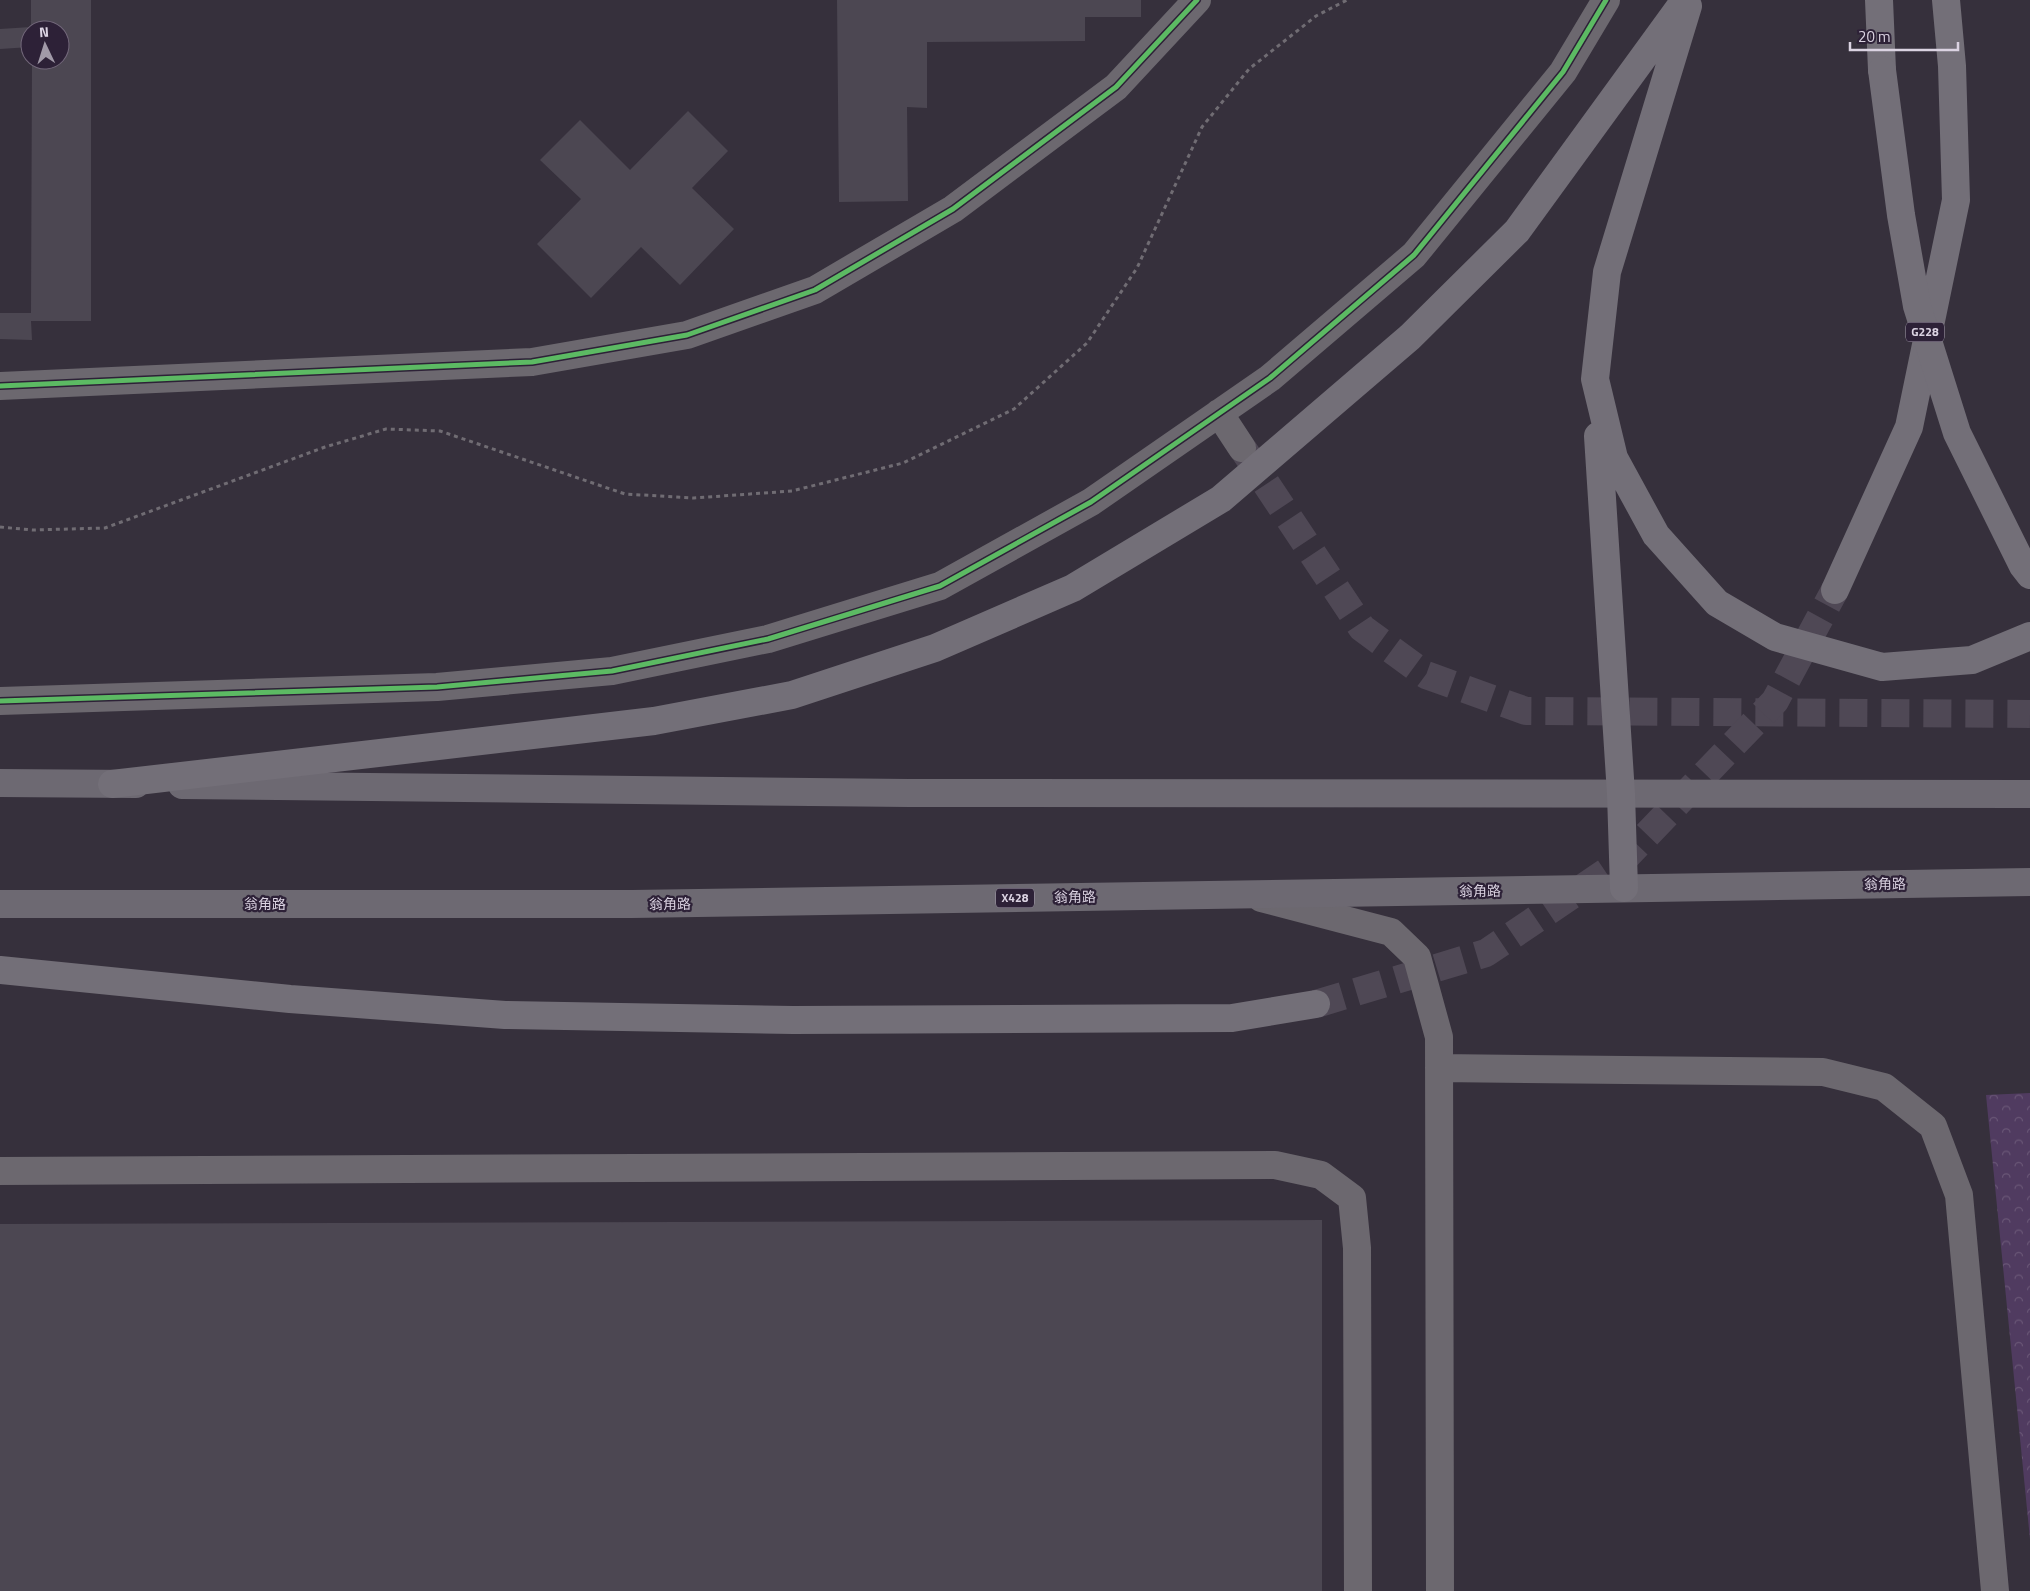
<svg xmlns="http://www.w3.org/2000/svg" width="2030" height="1591" font-family="'Titillium Web','Noto Sans SC',sans-serif">
<style>
.forest{fill:url(#forest-crowns)}
.building{fill:#4c4752}
.lines{fill:none;stroke-linecap:round;stroke-linejoin:round}
.minor-tunnel{stroke:#4f4855;stroke-width:28;stroke-dasharray:28 14;stroke-linecap:butt}
.highway-tunnel{stroke:#4f4855;stroke-width:28;stroke-dasharray:28 14;stroke-linecap:butt}
.path{stroke:#706c73;stroke-width:3;stroke-dasharray:4 4;stroke-linecap:butt}
.minor{stroke:#6c686f;stroke-width:28}
.major{stroke:#6d6972;stroke-width:28}
.highway{stroke:#736f78;stroke-width:28}
.highway-bridge{stroke:#736f78;stroke-width:28}
.cycleway-casing{stroke:#2d2137;stroke-width:8}
.cycleway{stroke:#5cba63;stroke-width:5}
.labels{text-anchor:middle;stroke-width:4.5;stroke-linejoin:round;paint-order:stroke}
.shield{fill:#2d2137;stroke:#a79eaf;stroke-width:1}
.shield-label{font-size:12px;font-weight:bold;fill:#dbd3e2}
.street-label{font-size:14px;fill:#dbd3e2;stroke:#2d2137}
</style>
<defs>
<pattern id="forest-crowns" width="20" height="18" patternUnits="userSpaceOnUse" patternTransform="scale(1.25)"><rect width="20" height="18" fill="#503b60"/><path d="M2 6a3 3 0 1 1 6 0M12 15a3 3 0 1 1 6 0" fill="none" stroke="#695676"/></pattern>
</defs>
<rect width="100%" height="100%" fill="#36303c"/>
<!-- forest -->
<path class="forest" d="M2030,1093V1539L1986,1095Z"/>
<!-- building -->
<path class="building" d="M31,0H91V321H31L32,340L0,339V313H31L32,60H60V30H30V47L0,49V29L31,27Z
M837,0H1141V17H1085V41L927,42V108L907,107L908,201L839,202Z
M688,111L728,151L692,188L734,229L680,285L641,247L591,298L537,244L581,199L540,160L580,120L630,170Z
M1322,1220V1591H0V1224Z"/>
<g class="lines">
<!-- minor-tunnel -->
<path class="minor-tunnel" d="M1243,449L1362,628L1426,675L1526,711L2030,714"/>
<!-- highway-tunnel -->
<path class="highway-tunnel" d="M1316,1004L1486,953L1621,862L1775,701L1835,590"/>
<!-- path -->
<path class="path" d="M0,527L32,530L105,528L325,447L386,429L440,431L625,494L694,498L792,491L903,463L1014,409L1087,343L1137,268L1202,127L1249,69L1316,16L1347,0"/>
<!-- minor -->
<path class="minor" d="M0,386L532,362L687,335L815,290L953,209L1116,87L1197,0
M1219,413L1242,448
M0,701L437,687L612,671L768,639L940,586L1091,502L1270,378L1414,255L1563,72L1606,0
M1261,898L1391,932L1417,957L1439,1037L1440,1591
M1439,1068L1823,1072L1884,1087L1933,1126L1959,1195L1995,1591
M0,1171L1275,1165L1321,1175L1352,1198L1357,1248L1358,1591"/>
<!-- major -->
<path class="major" d="M0,783L136,784
M182,785L908,793L2030,794
M0,904H632L2030,882"/>
<!-- highway -->
<path class="highway" d="M1879,0L1882,70
M1688,6L1607,272L1595,379L1614,458L1656,535L1717,603L1775,637L1882,667L1972,660L2030,636
M1598,436L1621,794L1624,888
M1835,590L1909,427L1956,200L1952,66L1946,0
M112,784L654,721L792,695L935,648L1073,588L1221,499L1410,337L1517,231L1685,0
M0,970L290,999L505,1015L793,1020L1232,1018L1316,1004"/>
<!-- highway-bridge -->
<path class="highway-bridge" d="M1882,70L1901,215L1917,306L1957,433L2023,566L2030,575"/>
<defs>
<path id="cycleway" d="M0,386L532,362L687,335L815,290L953,209L1116,87L1197,0
M0,701L437,687L612,671L768,639L940,586L1091,502L1270,378L1414,255L1563,72L1606,0"/>
</defs>
<!-- cycleway casing -->
<use href="#cycleway" class="cycleway-casing"/>
<!-- cycleway -->
<use href="#cycleway" class="cycleway"/>
</g>
<g class="labels">
<!-- shield labels -->
<g class="shield">
<rect x="1906" y="322.5" width="38" height="19" rx="4"/>
<rect x="996" y="888.5" width="38" height="19" rx="4"/>
</g>
<g class="shield-label">
<text x="1925" y="336">G228</text>
<text x="1015" y="902">X428</text>
</g>
<!-- street labels -->
<g class="street-label">
<text transform="translate(1885 884) rotate(-1)" y="5">翁角路</text>
<text transform="translate(1480 891) rotate(-1)" y="5">翁角路</text>
<text transform="translate(1075 897) rotate(-1)" y="5">翁角路</text>
<text x="265" y="909">翁角路</text>
<text transform="translate(670 904) rotate(-1)" y="5">翁角路</text>
</g>
</g>
<!-- north arrow -->
<g transform="translate(45 45) rotate(356)"><circle r="24" fill="#2d2137" stroke="#73687b"/>
<path d="M0-4L9 19L0 12L-9 19Z" fill="#a19aa8"/>
<text y="-8" font-size="14" font-weight="bold" text-anchor="middle" fill="#dbd3e2">N</text>
</g>
<!-- scale -->
<path d="M1850 42v8h108v-8" fill="none" stroke="#dbd3e2" stroke-width="2.5"/>
<text x="1858" y="42" font-size="15" fill="#dbd3e2" stroke="#2d2137" stroke-width="4" paint-order="stroke">20 m</text>
</svg>
